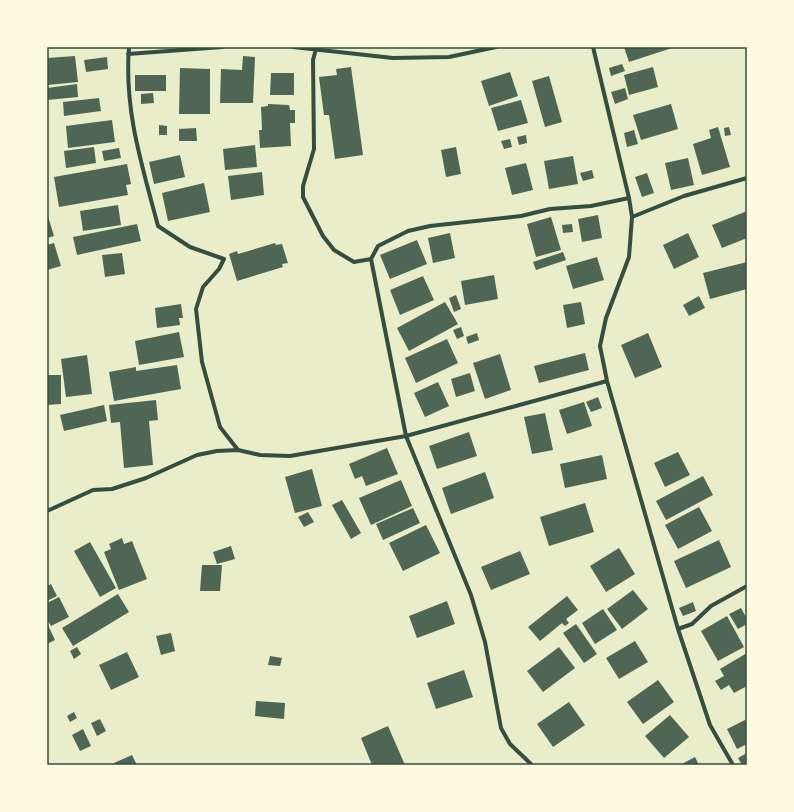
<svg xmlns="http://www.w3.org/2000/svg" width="794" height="812" font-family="'Work Sans',sans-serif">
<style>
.building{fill:#4f6655}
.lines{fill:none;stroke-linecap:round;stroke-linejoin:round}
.minor{stroke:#344e41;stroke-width:4}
.neatline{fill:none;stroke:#344e41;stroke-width:1.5}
</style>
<rect width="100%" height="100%" fill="#e9edc9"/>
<!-- building -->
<path class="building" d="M624,47H675L629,62Z
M75,56L78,82L47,85V58Z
M243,56L255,57L253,103H220L221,69L242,70Z
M107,57L108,69L86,72L84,60Z
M622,64L625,71L611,76L609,68Z
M351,67L363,155L335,159L329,115H324L319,77L337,75L336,69Z
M653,67L658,87L629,95L624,75Z
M180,68L210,69V114H179Z
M510,72L518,96L489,106L481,81Z
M271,73H294V95H270Z
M135,75H166V91H135Z
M549,76L562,122L545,127L532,81Z
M77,84L78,97L47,100V88Z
M625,88L628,99L615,104L611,92Z
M153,93L154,103L141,104V94Z
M99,98L101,111L64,116L63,102Z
M521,100L528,123L498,131L491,108Z
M268,104L289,105L290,110H295V123H290L291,146L260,148L259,130H262L261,107L268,106Z
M671,104L678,129L641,140L633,115Z
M112,120L115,142L68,148L66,126Z
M159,125L167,126V135H159Z
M718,127L730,167L702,175L693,144L711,138L709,130Z
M729,127L731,135L725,136L724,128Z
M196,128L197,141H179V129Z
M634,130L638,144L627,147L624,133Z
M526,135L527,143L519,145L517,137Z
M510,139L512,147L504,149L501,141Z
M255,145L257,167L225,170L223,149Z
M94,147L96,163L66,168L64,151Z
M456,147L461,174L446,177L441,150Z
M119,148L121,158L104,161L102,151Z
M180,155L185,177L154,184L149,162Z
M573,156L578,184L549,189L544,161Z
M688,158L694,185L671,190L665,163Z
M526,163L533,190L512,195L505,168Z
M127,164L131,184L126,185L128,195L59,207L54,177Z
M592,170L594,178L583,181L580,173Z
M262,172L264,195L231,200L228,176Z
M647,173L654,193L642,197L635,177Z
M204,183L210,212L168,221L162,193Z
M118,205L121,225L83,231L80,211Z
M747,211V238L722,248L712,225Z
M47,213L54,236L47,238Z
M598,215L602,238L582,242L578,219Z
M551,217L561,250L536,257L527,224Z
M137,224L141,241L77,255L73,237Z
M572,224L573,232L563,233L562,225Z
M450,233L455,258L433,263L428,238Z
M688,233L699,257L674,269L663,245Z
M417,240L427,264L390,279L380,255Z
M54,243L61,266L47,270V245Z
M275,243L276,245L282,244L288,263L282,264L283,267L237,281L229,254L237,251L238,254Z
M563,252L566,260L536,270L533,262Z
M122,253L125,274L105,277L102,255Z
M597,257L604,280L573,289L566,266Z
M747,262V289L710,299L703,273Z
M494,275L498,299L465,305L461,281Z
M423,276L434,300L400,315L390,290Z
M456,295L461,309L454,312L449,298Z
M699,296L705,308L689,316L683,305Z
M445,302L458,324L409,351L397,328Z
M581,302L585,324L567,328L563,305Z
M181,304L183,318H179L180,325L157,328L155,308Z
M461,327L464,336L457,339L453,330Z
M179,332L184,357L139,365L135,341Z
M477,333L479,340L468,344L466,337Z
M648,333L662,367L635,378L621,345Z
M447,339L458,363L416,383L405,358Z
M585,353L589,370L539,383L534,366Z
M500,354L511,390L485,399L473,363Z
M87,355L92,394L66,397L61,359Z
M177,365L181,389L114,401L109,372L136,367V371Z
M470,373L475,391L456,397L451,379Z
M47,375H61V404L47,405Z
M438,382L449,406L425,417L414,393Z
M598,397L602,408L591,412L586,402Z
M156,400L158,420L149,421L153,465L124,468L120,422L111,423L109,405Z
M584,402L592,426L567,434L559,410Z
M104,405L107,421L64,431L60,415Z
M545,413L553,450L532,454L524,417Z
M469,432L477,456L437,469L429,446Z
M387,448L398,474L366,486L362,476L355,479L349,464Z
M678,452L690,475L665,487L654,463Z
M602,455L607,479L565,488L560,464Z
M312,469L322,506L295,513L285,477Z
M485,472L494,498L451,514L442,488Z
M703,476L713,495L666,520L656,501Z
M401,480L412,506L371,525L359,498Z
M342,500L361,533L351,539L332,505Z
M585,503L594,532L549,546L540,517Z
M699,507L712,531L678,549L665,525Z
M413,508L420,523L383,540L376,524Z
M308,512L314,522L304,527L298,517Z
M426,525L440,553L403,571L389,543Z
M122,538L124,544L132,541L147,579L119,590L104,552L111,549L109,544Z
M719,540L731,567L686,588L674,561Z
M90,542L116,588L100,597L74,551Z
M231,546L235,559L217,564L213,552Z
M619,548L635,574L606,592L590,566Z
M520,551L530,574L491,590L481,567Z
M202,565H222L220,591H200Z
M51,584L57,596L47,601V586Z
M633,590L648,609L622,629L607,609Z
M118,594L129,612L73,646L62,628Z
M567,596L578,610L566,619L569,623L565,626L562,623L540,641L528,627Z
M59,597L69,617L51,626L47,619V603Z
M447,601L455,624L417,638L409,616Z
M693,602L696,611L683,616L679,608Z
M741,608L747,619V624L738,629L729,614Z
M603,609L617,630L595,644L582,623Z
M727,616L744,647L718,661L701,631Z
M47,623L55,640L47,644Z
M576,624L597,654L584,663L563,633Z
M171,633L175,651L161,655L156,636Z
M635,641L648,662L619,679L606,658Z
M77,647L81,654L74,659L70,651Z
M559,647L575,668L543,692L527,671Z
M127,652L139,677L111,690L99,665Z
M747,653V686L734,693L729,685L721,690L715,681L724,676L720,669Z
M270,656L282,658L280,666L268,665Z
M464,670L473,697L436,709L427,683Z
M658,680L674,702L643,724L627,702Z
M256,701L285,703L284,719L255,716Z
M569,702L585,725L553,747L537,724Z
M74,712L77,718L70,722L67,716Z
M670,715L689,737L664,758L645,736Z
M100,719L106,731L97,736L91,723Z
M747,719V744L737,749L727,729Z
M388,726L405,765H372L361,738Z
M83,729L91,746L80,751L72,735Z
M747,753V765H742L738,758Z
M132,755L137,765H115L114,763Z
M695,757L699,765H680Z"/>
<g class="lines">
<!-- minor -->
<path class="minor" d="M129,47C124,111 142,165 158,226L190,247L224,259L219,269L203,287L196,309L202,362L220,427L238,450L260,455L290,456L406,436L607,381
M293,47L393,58L449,57L496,47
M593,47L629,198L632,217L629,257L606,318L600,346L607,381L678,629L710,725L733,765
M316,49L313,60L314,149L303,186V197L323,236L334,250L354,262L371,259L378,246L408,231L430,226L521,216L550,209L591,206L629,198
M128,54L222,47
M632,217L684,196L747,178
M371,259L406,436L471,595L485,642L501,728L510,744L532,765
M47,511L93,490L112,489L146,478L197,455L217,451L238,450
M678,629L692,624L711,606L747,586"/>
</g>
<!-- border -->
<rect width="794" height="812" fill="none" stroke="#fefae0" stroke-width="96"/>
<rect x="48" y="48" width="698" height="716" class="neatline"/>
</svg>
